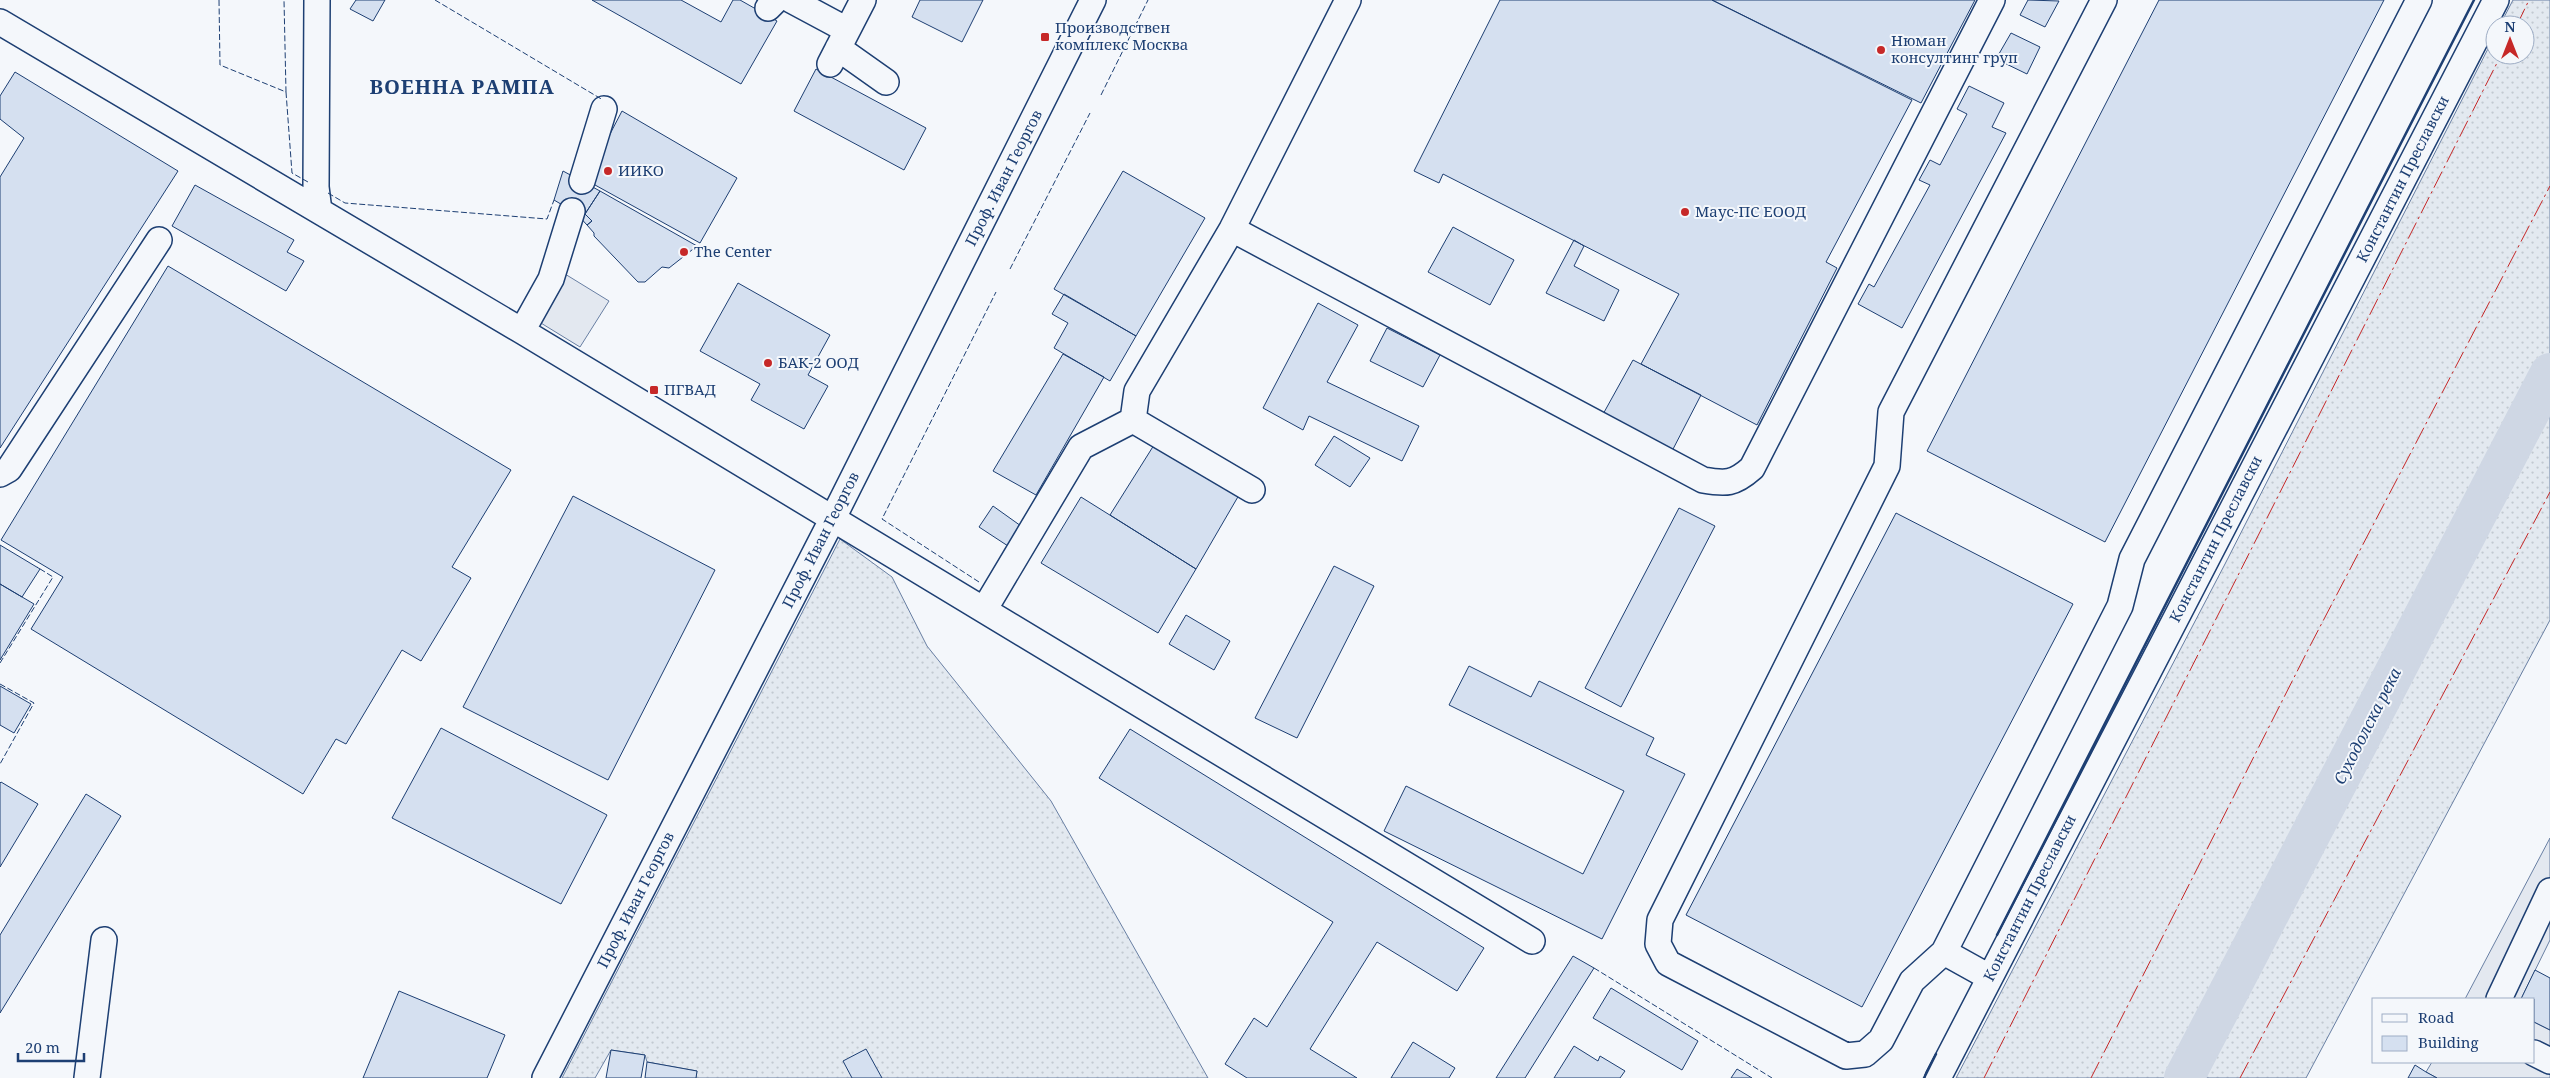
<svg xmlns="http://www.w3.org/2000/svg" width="2550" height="1078" font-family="'Noto Serif',serif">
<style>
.grass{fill:url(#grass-dots);stroke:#687fa3}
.parking{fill:#e3e8f0;stroke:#687fa3}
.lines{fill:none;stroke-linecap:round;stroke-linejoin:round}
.river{stroke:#cfd7e4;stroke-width:40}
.building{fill:#d5e0f0;stroke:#1d3f73}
.minor-casing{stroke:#1d3f73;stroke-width:28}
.minor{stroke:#f4f7fb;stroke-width:25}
.fence{stroke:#1d3f73;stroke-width:1;stroke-dasharray:6 2.5;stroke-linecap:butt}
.wall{stroke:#1d3f73;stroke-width:2.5}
.power{stroke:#c62828;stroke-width:1;stroke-dasharray:18 4 2.5 4;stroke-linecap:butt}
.poi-dot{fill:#c62828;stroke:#f4f7fb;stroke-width:2}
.labels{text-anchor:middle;stroke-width:4;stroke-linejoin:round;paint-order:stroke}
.poi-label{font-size:15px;fill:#1d3f73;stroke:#f4f7fb;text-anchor:start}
.street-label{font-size:15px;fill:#1d3f73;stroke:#f4f7fb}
.water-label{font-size:16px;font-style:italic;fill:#1d3f73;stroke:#f4f7fb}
.district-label{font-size:20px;font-weight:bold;letter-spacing:1px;fill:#1d3f73;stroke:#f4f7fb}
</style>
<defs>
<pattern id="grass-dots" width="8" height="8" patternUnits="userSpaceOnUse" patternTransform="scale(1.25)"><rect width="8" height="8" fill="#e3e9f0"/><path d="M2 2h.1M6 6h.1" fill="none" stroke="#c2c9d1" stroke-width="1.8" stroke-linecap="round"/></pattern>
</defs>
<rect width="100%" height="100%" fill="#f4f7fb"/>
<!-- grass -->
<path class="grass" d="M2513,0H2550V620L2306,1078H1956L2225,564L2495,35V55H2525V25H2500Z
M840,539L892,577L927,646L1051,801L1208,1078H696L697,1071L647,1062L645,1055L611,1050L595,1078H562Z"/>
<!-- parking -->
<path class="parking" d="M565,274L609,301L580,347L536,320Z
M2550,838V940L2521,999H2465Z
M2534,1022L2550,1030V1078H2437L2426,1072L2432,1062H2534Z"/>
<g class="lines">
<!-- river -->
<path class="river" d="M2184,1078L2550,373"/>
</g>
<!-- building -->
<path class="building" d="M356,0H385L373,21L350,9Z
M592,0H681L721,22L733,0H740L777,21L741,84Z
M920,0H983L962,42L912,17Z
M1500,0H1712L1912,100L1826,262L1837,268L1757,425L1641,364L1679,294L1443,174L1439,183L1414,171Z
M1712,0H1975L1921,103Z
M2028,0L2059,1L2045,27L2020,15Z
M2159,0H2384L2105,542L1927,451Z
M2011,33L2040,47L2027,74L1996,59Z
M816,69L926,128L904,170L794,111Z
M15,72L178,171L0,448V177L24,138L0,119V96Z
M1969,86L2004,103L1992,127L2006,133L1902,328L1858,304L1869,284L1874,287L1930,185L1919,180L1930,160L1940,165L1967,114L1957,109Z
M622,111L737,178L700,243L586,180Z
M563,171L600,191L585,214L592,221L587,225L576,213L554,200Z
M1123,171L1205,218L1136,336L1054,289Z
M195,185L294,240L287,252L304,261L286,291L172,226Z
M600,191L697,246L669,268L662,267L645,282H638L594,236V233L587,225L592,221L585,214Z
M1453,227L1514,260L1490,305L1428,272Z
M1574,240L1584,246L1574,266L1619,290L1604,321L1546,293Z
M168,266L511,470L452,567L471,578L421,661L402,650L346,744L336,739L303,794L31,629L63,577L1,540Z
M738,283L830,335L808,375L828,386L804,429L751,400L760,384L700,351Z
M1064,294L1136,336L1110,381L1054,348L1068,323L1052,314Z
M1318,303L1358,325L1327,382L1419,426L1402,461L1309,416L1303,430L1263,408Z
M1387,328L1440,355L1423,387L1370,361Z
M1063,354L1104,377L1036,495L993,471Z
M1633,360L1701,395L1671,453L1602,416Z
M1334,436L1370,458L1350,487L1315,465Z
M1154,445L1239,495L1196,569L1110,515Z
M573,496L715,570L608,780L463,707Z
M1081,497L1196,569L1158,633L1041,563Z
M993,506L1021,526L1008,546L979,527Z
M1679,508L1715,526L1621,707L1585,688Z
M1896,513L2073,604L1862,1007L1686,915Z
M0,545L40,569L22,597L0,584Z
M1334,566L1374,586L1297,738L1255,718Z
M0,584L34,604L0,660Z
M1186,615L1230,641L1214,670L1169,644Z
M1469,666L1531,697L1539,681L1654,738L1646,755L1685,774L1602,939L1384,831L1406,786L1583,874L1624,791L1449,705Z
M0,686L31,704L14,733L0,725Z
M441,728L607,815L561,904L392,818Z
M1130,729L1484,948L1457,991L1377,942L1310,1049L1357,1078H1247L1225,1064L1254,1018L1267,1027L1333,922L1099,778Z
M1,782L38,804L0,867V783Z
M86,794L121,816L0,1013V935Z
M1573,956L1594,968L1525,1078H1496Z
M2535,970L2550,978V1030L2534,1022V999H2521Z
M1611,988L1698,1041L1682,1070L1593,1018Z
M399,991L505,1035L487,1078H363Z
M1413,1042L1455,1068L1449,1078H1391Z
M1574,1046L1598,1061L1600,1056L1625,1071L1620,1078H1554Z
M866,1049L882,1078H852L843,1061Z
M611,1050L645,1055L641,1078H606Z
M647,1062L697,1071L696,1078H645Z
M2415,1065L2426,1072L2437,1078H2408Z
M1737,1069L1752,1078H1731Z"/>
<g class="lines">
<defs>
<path id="minor" d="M317,0L316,187L319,211
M791,0L847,30
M2104,0L1891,412L1887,466L1660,920L1658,944L1668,963L1846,1056L1865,1054L1881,1040L1912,981L1944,952L2120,606L2132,559L2419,0
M768,8L776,0
M0,22L522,331L1532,941
M838,48L886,82
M830,64L863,0
M582,181L604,109
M1232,229L1703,480C1726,484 1734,484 1752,468L1992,0
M522,331L551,279L572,211
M0,474L9,469L159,240
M1252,490L1133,420L1137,391L1232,229L1348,0
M984,610L1081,447L1133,420
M1944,952L1989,977
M2499,999L2550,891
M2534,1053L2550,1061
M87,1078L104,940
M545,1078L833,518L1093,0
M1938,1078L2496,0"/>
</defs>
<!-- minor casing -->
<use href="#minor" class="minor-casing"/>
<!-- minor -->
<use href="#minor" class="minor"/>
<!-- fence -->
<path class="fence" d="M219,0L220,65L286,92L284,0
M435,0L603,100
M286,92L292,173L308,182
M1101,95L1148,0
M328,193L345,203L547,219L554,200
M1010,269L1090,113
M979,582L882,519L996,292
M0,663L53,577L37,567
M0,684L34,703L0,764
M1594,968L1772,1078"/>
<!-- wall -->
<path class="wall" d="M1997,935L2474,0
M1924,1078L1936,1054"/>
<!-- power -->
<path class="power" d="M2517,25L2529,0
M1984,1078L2501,55
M2091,1078L2311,644L2550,186
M2240,1078L2550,492"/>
</g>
<!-- markers -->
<g class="poi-dot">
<rect x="1040" y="32" width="10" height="10" rx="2.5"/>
<circle cx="1881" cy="50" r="5"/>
<circle cx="608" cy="171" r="5"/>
<circle cx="1685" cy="212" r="5"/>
<circle cx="684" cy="252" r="5"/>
<circle cx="768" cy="363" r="5"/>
<rect x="649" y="385" width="10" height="10" rx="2.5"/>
</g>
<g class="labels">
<!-- poi labels -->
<g class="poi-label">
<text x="1055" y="33">Производствен<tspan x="1055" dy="17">комплекс Москва</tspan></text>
<text x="1891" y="46">Нюман<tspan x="1891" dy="17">консултинг груп</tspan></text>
<text x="618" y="176">ИИКО</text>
<text x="1695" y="217">Маус-ПС ЕООД</text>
<text x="694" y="257">The Center</text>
<text x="778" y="368">БАК-2 ООД</text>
<text x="664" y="395">ПГВАД</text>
</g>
<!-- street labels -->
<g class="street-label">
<text transform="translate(1004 178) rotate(-63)" y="5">Проф. Иван Георгов</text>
<text transform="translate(2403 179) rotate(-63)" y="5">Константин Преславски</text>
<text transform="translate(2216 539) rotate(-63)" y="5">Константин Преславски</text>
<text transform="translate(821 540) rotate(-63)" y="5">Проф. Иван Георгов</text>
<text transform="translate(2030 898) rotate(-63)" y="5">Константин Преславски</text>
<text transform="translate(636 900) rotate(-63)" y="5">Проф. Иван Георгов</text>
</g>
<!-- water labels -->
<g class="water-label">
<text transform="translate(2367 726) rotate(-63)" y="6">Суходолска река</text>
</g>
<!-- district labels -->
<g class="district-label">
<text x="462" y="94">ВОЕННА РАМПА</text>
</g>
</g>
<!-- legend -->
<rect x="2372" y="998" width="162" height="65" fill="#f4f7fb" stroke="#9eadc5"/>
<rect x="2382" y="1014" width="25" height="8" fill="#f4f7fb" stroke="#9eadc5"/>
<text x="2418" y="1023" font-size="15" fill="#1d3f73">Road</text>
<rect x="2382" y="1036" width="25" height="15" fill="#d5e0f0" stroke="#9eadc5"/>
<text x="2418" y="1048" font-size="15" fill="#1d3f73">Building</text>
<!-- north arrow -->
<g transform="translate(2510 40)"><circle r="24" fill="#f4f7fb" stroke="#9eadc5"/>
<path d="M0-4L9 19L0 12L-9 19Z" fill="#c62828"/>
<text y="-8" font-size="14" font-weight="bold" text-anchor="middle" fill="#1d3f73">N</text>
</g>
<!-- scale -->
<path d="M18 1053v8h66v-8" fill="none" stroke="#1d3f73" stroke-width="2.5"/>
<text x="25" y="1053" font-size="15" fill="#1d3f73" stroke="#f4f7fb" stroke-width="4" paint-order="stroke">20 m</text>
</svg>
